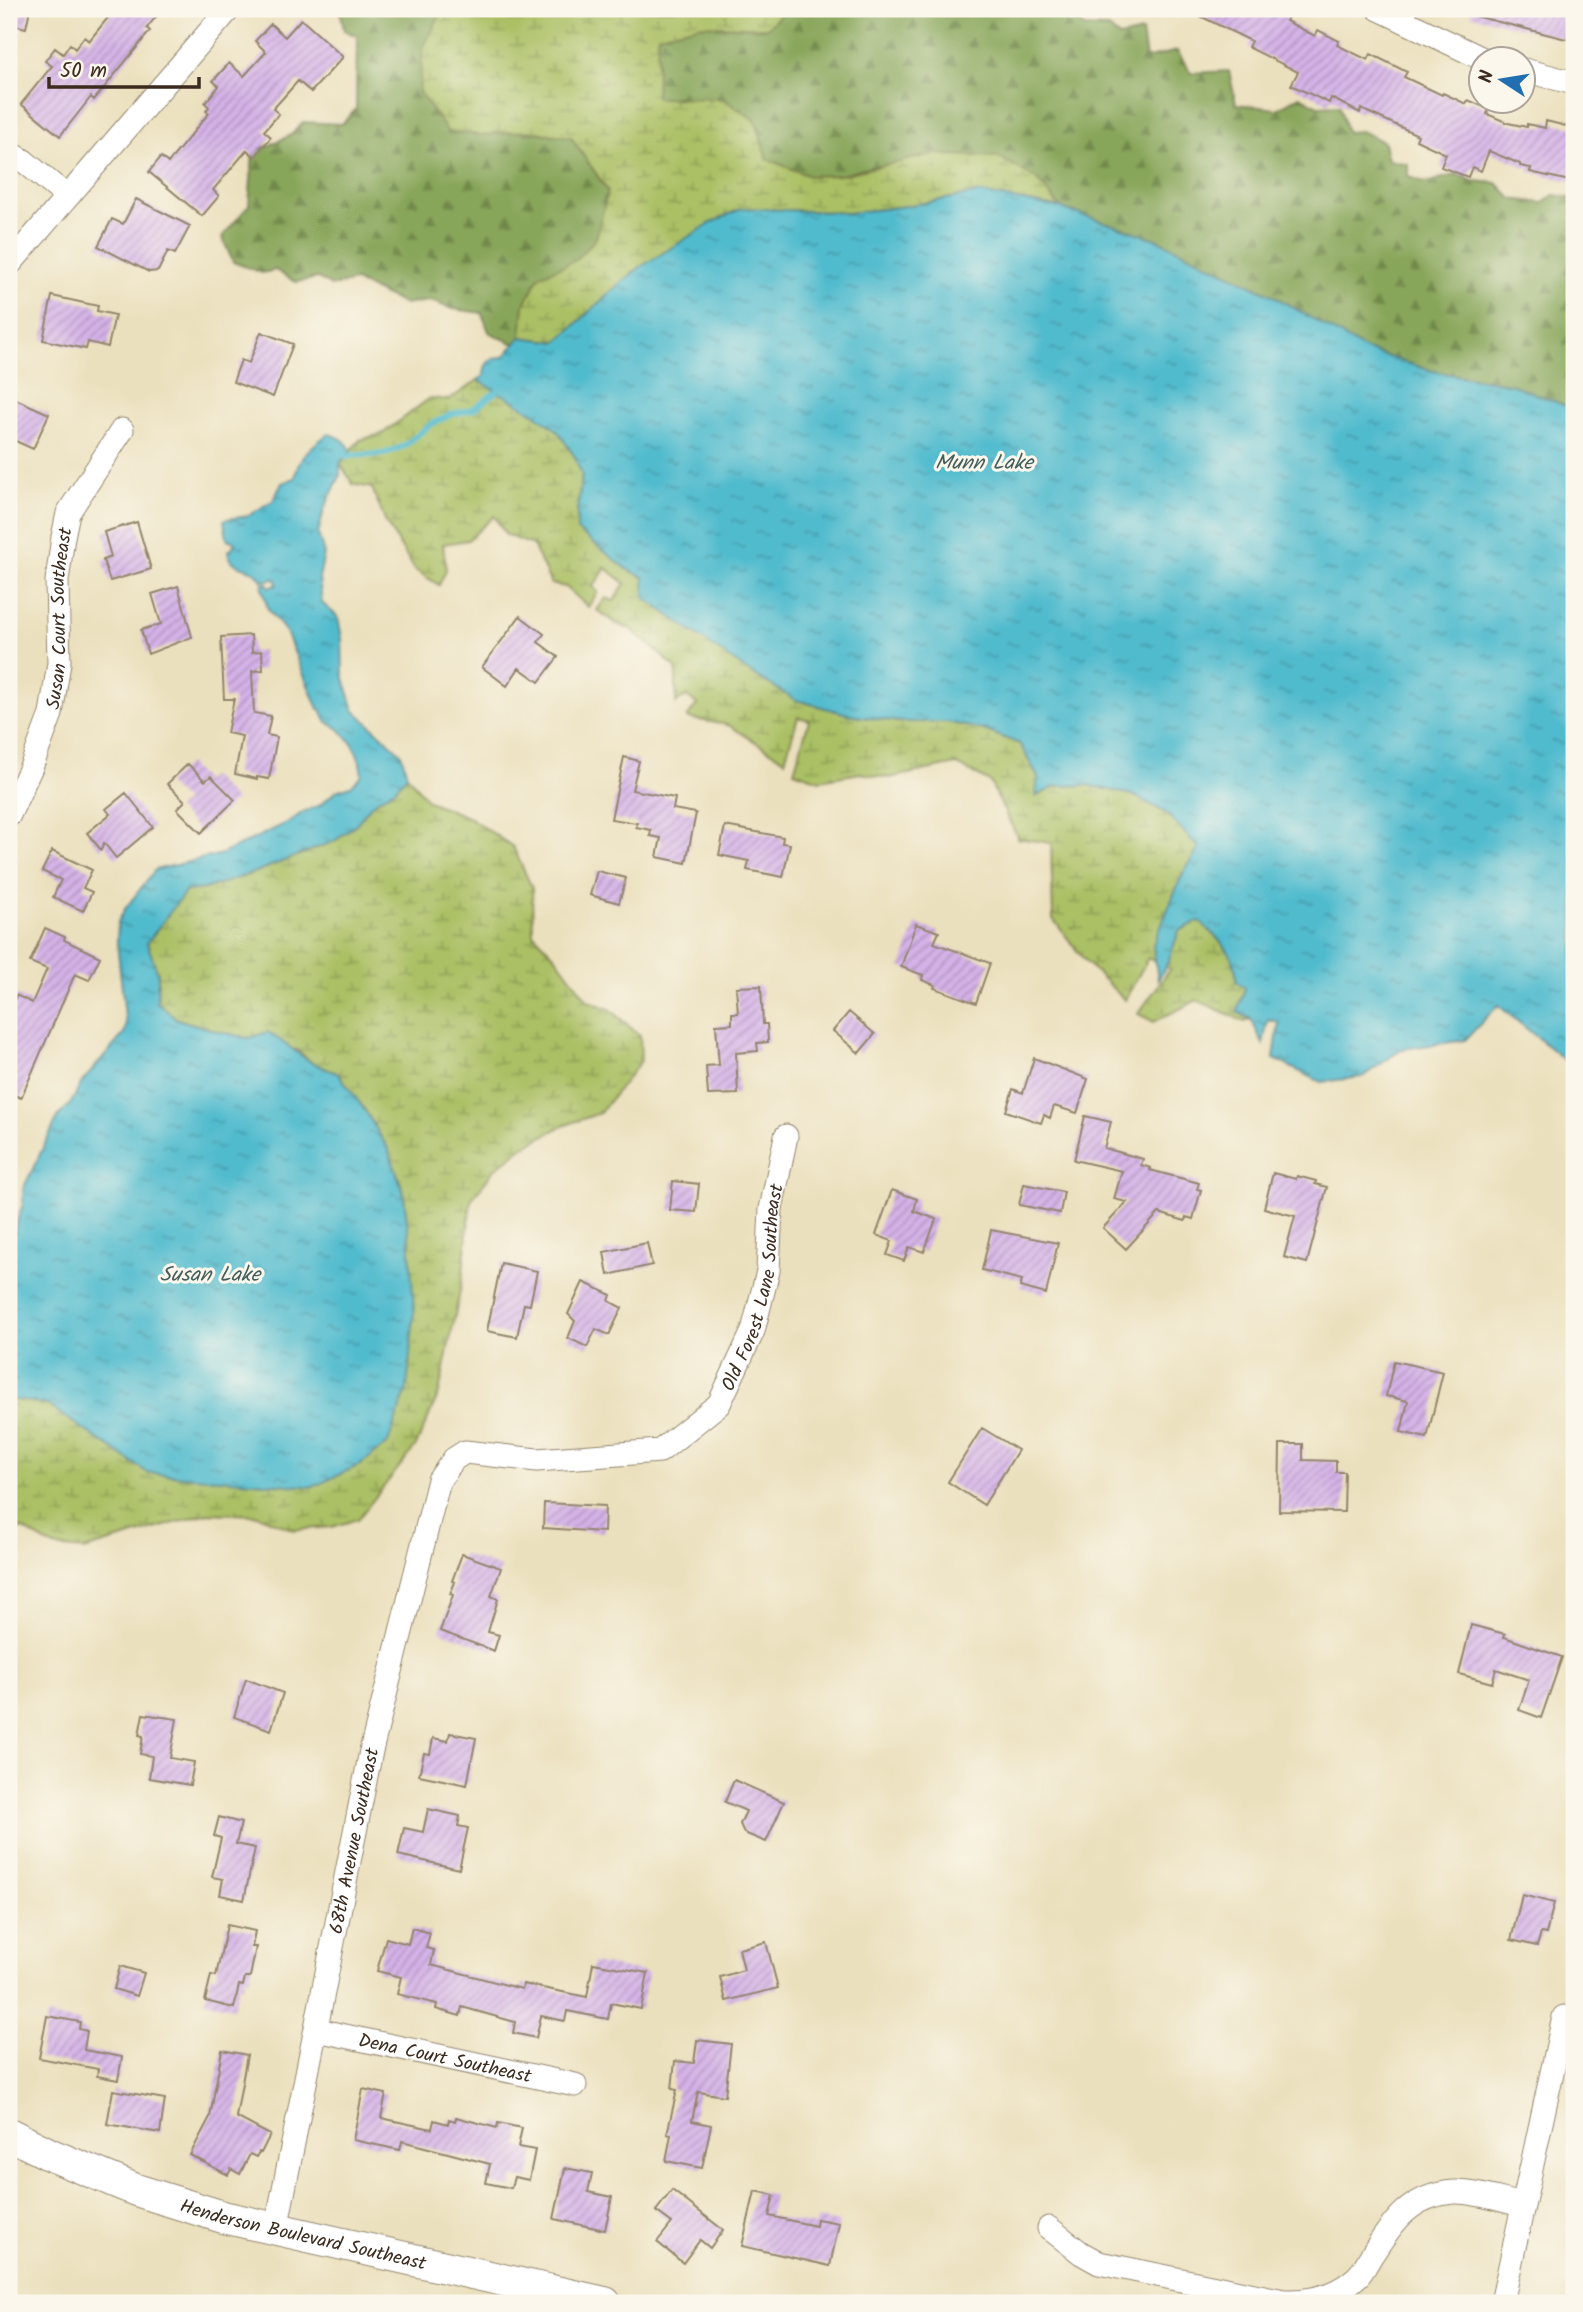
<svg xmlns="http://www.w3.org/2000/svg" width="1583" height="2312" font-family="Kalam,sans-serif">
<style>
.forest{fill:url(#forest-firs);stroke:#62683c;stroke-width:2}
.wetland{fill:url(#wetland-marsh);stroke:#737542;stroke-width:2}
.water{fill:url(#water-ripples);stroke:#467276;stroke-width:2}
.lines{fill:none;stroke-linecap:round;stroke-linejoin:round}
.stream{stroke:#51bbce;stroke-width:6}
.building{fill:url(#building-hatch)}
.street-casing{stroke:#93856e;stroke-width:25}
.secondary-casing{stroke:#93856e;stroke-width:34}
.street{stroke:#fff;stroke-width:23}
.secondary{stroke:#fff;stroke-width:32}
.labels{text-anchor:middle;stroke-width:6;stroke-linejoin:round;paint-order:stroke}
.street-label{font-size:19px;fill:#3b2a1e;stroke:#fbf7ec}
.water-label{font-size:21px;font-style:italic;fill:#435d5c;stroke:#fbf7ec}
</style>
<defs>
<pattern id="forest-firs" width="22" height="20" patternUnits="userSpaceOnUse" patternTransform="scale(1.75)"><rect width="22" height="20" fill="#88a65a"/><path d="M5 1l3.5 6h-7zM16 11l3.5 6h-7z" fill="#70874a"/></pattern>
<pattern id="wetland-marsh" width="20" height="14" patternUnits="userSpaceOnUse" patternTransform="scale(1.75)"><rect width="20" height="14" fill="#abc065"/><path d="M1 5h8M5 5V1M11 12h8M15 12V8" fill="none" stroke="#8c9c53"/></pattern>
<pattern id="water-ripples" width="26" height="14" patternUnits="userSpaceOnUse" patternTransform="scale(1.75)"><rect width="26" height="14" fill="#51bbce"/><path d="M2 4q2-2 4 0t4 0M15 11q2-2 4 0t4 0" fill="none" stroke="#4498a7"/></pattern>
<pattern id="building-hatch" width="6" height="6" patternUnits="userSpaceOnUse" patternTransform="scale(1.75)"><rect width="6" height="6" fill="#d5b2e8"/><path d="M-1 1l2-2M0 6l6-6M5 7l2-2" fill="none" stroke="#ae91bb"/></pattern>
</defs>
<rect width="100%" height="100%" fill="#fbf7ec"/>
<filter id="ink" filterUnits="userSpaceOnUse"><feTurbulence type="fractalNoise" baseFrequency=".0143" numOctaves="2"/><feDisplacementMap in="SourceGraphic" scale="14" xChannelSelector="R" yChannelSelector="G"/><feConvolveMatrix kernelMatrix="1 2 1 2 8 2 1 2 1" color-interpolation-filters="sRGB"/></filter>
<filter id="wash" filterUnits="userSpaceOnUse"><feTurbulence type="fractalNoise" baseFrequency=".00686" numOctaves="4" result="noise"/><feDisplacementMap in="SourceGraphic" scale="28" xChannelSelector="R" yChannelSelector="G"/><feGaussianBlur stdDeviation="1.57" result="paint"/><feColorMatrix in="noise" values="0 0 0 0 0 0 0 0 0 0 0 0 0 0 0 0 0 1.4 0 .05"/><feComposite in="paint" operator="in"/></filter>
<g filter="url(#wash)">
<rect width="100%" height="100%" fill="#ebe0bd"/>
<!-- forest -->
<path class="forest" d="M340,9H443L423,48L481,135L525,131L571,137L608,192L596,238L576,260L539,277L524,306L521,337L514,344L489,332L482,313L453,309L430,301L404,304L355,281L331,286L318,278L296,282L275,270L262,273L233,262L222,237L249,205L253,153L291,135L303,122L342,124L356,109L357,36L344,30Z
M786,9H1067L1084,27L1109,28L1119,37L1142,32L1146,59L1177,51L1191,73L1229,71L1236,104L1277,109L1300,96L1318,106L1339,105L1347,132L1361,131L1384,142L1388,160L1408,164V176L1425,183L1458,174L1473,181L1497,183L1512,199L1543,203L1554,195L1574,198V409L1513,385L1432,371L1366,350L1268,293L1156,239L1061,208L1037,179L875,166L841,175L809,176L767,159L755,120L679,97L656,99L653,34L702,25L767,28Z"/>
<!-- wetland -->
<path class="wetland" d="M443,9H786L767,28L702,25L658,35L656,98L723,99L755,120L767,159L809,176L841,175L934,154L999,157L1037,179L1061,208L980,193L907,206L850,213L742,208L711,223L616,287L557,342L521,337L524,306L539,276L576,260L596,238L608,191L571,137L525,131L481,135L448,132L419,92L423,48Z
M478,380L534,413L557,429L575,457L582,476L577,511C597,537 613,562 644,577L855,716L900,722H947L984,730L1020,744L1038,777L1037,796L1057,786L1088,785L1133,795L1165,812L1200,848L1181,877L1179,931L1199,920C1216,937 1239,955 1236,981L1245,987L1251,1019L1245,1022L1197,1000L1154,1022L1138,1014L1170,969L1148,958L1125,1000L1085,961L1053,919L1051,843L1018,838L990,782L956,764L889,778L860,773L820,780L794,771L809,720L798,717L785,760L728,725L687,718L697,704L687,696L676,703V668L631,629L615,623L597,610L606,598L614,601L625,583L606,568L593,587L598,592L588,607L566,587L551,584L533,545L506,535L494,516L468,540L443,544L446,570L439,585L415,570L386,523L372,488L353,484L340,463L360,440L382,434L430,398L449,400Z
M407,775L428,801L470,818L513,847L532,888L533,933L555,956L588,1001L610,1009L640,1036L641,1061L600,1113L560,1127L523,1147L494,1170L471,1200L462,1281L439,1393L416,1446L358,1519L332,1527L294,1530L258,1515L208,1513L84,1550L54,1547L21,1528L9,1535V1399L46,1404L149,1473L409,1236L403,1190L388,1149L366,1112L339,1074L311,1062L297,1050L217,1031L177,1019L157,1002L158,974L147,943L186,890L204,889L253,873L335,841L357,823L372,804L396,788Z"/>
<!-- water -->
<path class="water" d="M980,193L1061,208L1156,239L1268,293L1366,350L1432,371L1513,385L1574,409V1109L1573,1067L1498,1005L1465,1040L1402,1049L1362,1077L1321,1082L1274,1059L1279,1022L1268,1020L1263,1044L1251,1019L1237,1012L1245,988L1236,981C1239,955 1217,937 1199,921L1179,931L1168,962L1158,980L1153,945L1181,877L1199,848L1165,812L1133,795L1088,785L1057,786L1036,796L1038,777L1020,744L984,730L947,722H900L855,716L796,700L746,670L645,598L644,577L628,570L577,530V511L582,476L575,457L557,430L534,413L478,380L484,376C484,362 491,357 504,357L521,337L557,342L616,287L639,268L711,223L742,208L849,213L907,206Z
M328,434C340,437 346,440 351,451L340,463V476L324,509L318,534L324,554L319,578L322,603L338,617L342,639L343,675L354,710L401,753L407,775L396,788L372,804L357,823L335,841L253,873L204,889L186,891L147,943L158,974L157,1002L177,1019L217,1031L248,1038L268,1032L311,1062L339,1074L366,1112L388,1149L403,1190L409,1236L414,1311L407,1389L388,1443L360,1465L313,1487L148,1473L46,1404L9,1399V1245L23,1204V1189L58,1117L71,1103L82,1082L124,1034L126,1026L117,942L118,922L125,909L155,870L222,854L291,821L303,812L319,806L336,791L351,786L362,775L360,762L353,744L339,729L326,721L321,709H318L286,632L268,609L262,587L263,584L267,583L269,587L277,585L276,579L262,581C255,563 229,572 228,550H231L235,542L227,539L224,520C235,516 240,518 247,516C253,514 265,504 273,501L282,483L295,478C298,456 311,447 328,434Z"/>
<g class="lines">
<!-- stream -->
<path class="stream" d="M346,456L384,454L404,446L430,425L450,415L473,409L496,392"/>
</g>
<g id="blocks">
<!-- building -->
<path class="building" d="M9,9H30L26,28L9,24Z
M115,9H162L147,28L150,31L125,62L94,100L91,97L60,136L21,104L52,66L45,61L55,48L63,54L70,44L75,49L84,37L89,41Z
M1186,9H1292L1286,21L1315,36L1318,30L1339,41L1337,45L1368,60L1371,54L1407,72L1404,77L1442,95L1443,93L1466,104L1468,100L1489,109L1487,114L1508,123L1527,127V124L1545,128L1546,121L1574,128V182L1530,172L1531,168L1520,166V164L1489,151L1481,171L1472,167L1468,177L1441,167L1446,154L1416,140L1418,135L1361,109L1360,113L1331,98L1329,103L1291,85L1298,72L1248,47L1251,41Z
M1472,9H1574V41L1471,15Z
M301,19L343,57L311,92L298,81L273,109L279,114L264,131L271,137L255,157L247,150L213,190L219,196L202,216L149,172L161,157L168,163L209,113L206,111L209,107L205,103L219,86L213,81L229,63L244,76L266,52L255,41L271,24L285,37Z
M136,199L190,226L175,254L168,251L158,271L149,272L98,246L112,219L123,224Z
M52,296L98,306L97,311L115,315L108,347L88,342L86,349L43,340Z
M261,332L293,344L273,397L233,382L241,360L249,363Z
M9,396L49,414L33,449L9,438Z
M137,522L151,569L110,581L103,560L111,557L104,532Z
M178,586L192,637L148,654L141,630L161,624L152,594Z
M520,616L544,634L538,642L558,657L539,682L519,668L507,686L482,667Z
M251,635L252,652L262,651L263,670L252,671L254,713L271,716L267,735L277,737L269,779L257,777V779L235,774L242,736L227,733L234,699H224L221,637Z
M624,757L639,761L632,790L675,798L673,809L696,813L686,863L657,857L661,838L650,836L651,830L636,827L637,823L611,819Z
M188,764L205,781L211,776L235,800L201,833L177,809L185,801L167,784Z
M126,793L153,827L116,858L104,843L101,850L87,833L110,814L106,809Z
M725,826L783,837L782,843L790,844L783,877L747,870L749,861L719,855Z
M52,851L92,870L83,888L92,892L83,911L53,897L61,880L42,871Z
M597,871L626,878L619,903L590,895Z
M916,924L939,932L934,943L990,963L976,1003L934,988L935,985L922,980L923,975L901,967Z
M45,928L65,937L64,940L100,957L89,980L75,974L21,1098L9,1093V1011L16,995L32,1003L47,969L30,962Z
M761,986L763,1024H767L768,1042L757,1043L758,1051L736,1053L738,1094L708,1095L706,1066L719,1065L716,1025L732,1024V1013H738L736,987Z
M849,1012L875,1034L859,1053L833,1031Z
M1034,1058L1088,1079L1077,1113L1054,1106L1050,1118L1044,1115L1041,1123L1006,1111L1013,1089L1023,1093Z
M1085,1116L1111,1122L1104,1148L1143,1159L1141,1165L1151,1168L1150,1170L1199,1183L1197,1189L1201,1190L1193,1219L1186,1217L1185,1221L1159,1213L1126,1249L1103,1228L1127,1202L1114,1199L1122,1171L1074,1160Z
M1273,1173L1296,1179L1297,1176L1316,1181L1315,1184L1327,1187L1307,1263L1284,1257L1295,1216L1264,1208Z
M673,1181L699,1184L696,1212L670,1210Z
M1024,1184L1064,1192L1060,1213L1019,1205Z
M892,1190L917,1199L914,1211L936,1219L924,1252L909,1247L904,1261L887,1255L892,1241L876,1235Z
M991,1230L1058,1243L1046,1294L1020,1287L1022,1280L982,1270Z
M647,1243L652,1265L608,1275L604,1252Z
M501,1263L537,1271L530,1305L524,1304L517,1337L487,1331Z
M583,1282L611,1295L609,1301L622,1308L609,1335L596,1329L587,1347L568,1338L575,1321L568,1314Z
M1394,1361L1443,1372L1427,1438L1401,1432L1408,1401L1386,1396Z
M982,1428L1018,1450L984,1505L948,1482Z
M1280,1444H1303V1460L1336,1461V1472H1345L1344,1512L1279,1511Z
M544,1503L605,1506L604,1532L543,1528Z
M462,1554L501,1568L491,1596L498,1599L488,1632L499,1635L494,1651L440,1631L453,1595L450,1594L455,1582L452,1581Z
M1471,1625L1505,1634L1504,1637L1562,1657L1541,1718L1519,1710L1529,1680L1496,1669L1492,1683L1459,1674Z
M246,1679L283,1693L271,1730L234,1717Z
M143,1714L177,1719L170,1758L194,1762L190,1785L149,1778L152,1756L140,1754L143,1736L139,1735Z
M450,1733L476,1738L467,1785L419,1775L424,1753L430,1754L433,1738L448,1741Z
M734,1780L784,1802L766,1842L744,1833L740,1824L746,1811L725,1802Z
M428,1809L460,1816L458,1826L468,1828L459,1869L398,1855L404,1828L423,1832Z
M219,1817L241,1823L236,1844L255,1848L244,1900L220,1895L223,1879L212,1877L221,1838L214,1836Z
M1522,1895L1554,1903L1546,1934L1541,1933L1537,1946L1511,1940Z
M227,1925L255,1931L252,1947H256L250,1977H245L243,1986L239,1985L234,2008L205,2001L211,1975L216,1976Z
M412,1928L430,1933L426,1948L434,1950L431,1965L522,1989L523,1984L587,1997L593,1963L648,1973L641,2009L611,2003L608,2019L567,2011L565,2021L541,2016L536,2038L513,2033L515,2022L462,2007L460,2016L436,2009L437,2004L397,1994L401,1977L377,1971L386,1938L408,1944Z
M766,1942L778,1988L726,2001L720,1977L744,1970L739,1949Z
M120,1966L144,1973L137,1996L114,1989Z
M47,2016L80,2022L79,2029L87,2031L84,2050L122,2057L118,2080L97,2076L98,2069L39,2058Z
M697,2040L731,2044L725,2096L698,2092L692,2121L711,2125L702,2168L666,2161L671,2135L667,2134L677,2090L672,2089L675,2061L694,2063Z
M222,2050L247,2055L236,2117L270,2135L261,2153L259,2152L256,2157L250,2154L240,2174L231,2169L228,2175L190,2155L210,2117Z
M363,2089L386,2094L381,2118L432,2129L434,2120L448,2124L449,2119L455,2121L456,2117L497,2128L498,2123L522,2128L518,2147L535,2150L529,2180L514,2177L511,2188L486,2183L490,2164L402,2141L400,2150L353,2140Z
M113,2090L165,2099L160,2133L107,2124Z
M565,2168L592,2173L588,2192L612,2197L605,2230L554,2219Z
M672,2190L723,2230L710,2248L700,2240L683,2263L657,2242L672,2223L656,2211Z
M755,2191L774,2195L769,2216L816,2226L817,2219L839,2223L830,2266L742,2246Z"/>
</g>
</g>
<g filter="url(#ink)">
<use href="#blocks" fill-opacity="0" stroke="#93856e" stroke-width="2"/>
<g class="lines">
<defs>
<g id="street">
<path d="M1379,9L1485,60"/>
<path d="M1524,70L1574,83"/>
<path d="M9,152L24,161L66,196"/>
<path d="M9,265L229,9"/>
<path id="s1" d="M9,815L32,765L51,714L59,663L57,581L63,537L68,513L122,430"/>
<path id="s2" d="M317,2030L575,2085"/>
<path d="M1049,2228L1081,2253L1099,2263L1284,2301C1312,2302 1337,2296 1358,2276C1364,2270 1368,2260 1373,2253C1394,2220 1412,2195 1454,2192C1474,2191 1503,2201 1523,2205"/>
<path id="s3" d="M276,2229L371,1751L439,1480L454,1459L465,1452L537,1460L660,1451L719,1404L753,1331L768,1271L771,1209L786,1136"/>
<path d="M1502,2303L1564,2017"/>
</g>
<g id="secondary">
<path id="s4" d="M9,2134L51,2155L136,2190L223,2217L605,2303"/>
</g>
</defs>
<!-- street casing -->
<use href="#street" class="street-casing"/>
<!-- secondary casing -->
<use href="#secondary" class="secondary-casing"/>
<!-- street -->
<use href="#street" class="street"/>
<!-- secondary -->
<use href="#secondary" class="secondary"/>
</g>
</g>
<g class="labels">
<!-- street labels -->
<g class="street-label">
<text dy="7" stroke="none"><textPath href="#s1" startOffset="206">Susan Court Southeast</textPath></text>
<text dy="7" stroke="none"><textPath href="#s3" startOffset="1200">Old Forest Lane Southeast</textPath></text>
<text dy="7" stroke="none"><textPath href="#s3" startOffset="396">68th Avenue Southeast</textPath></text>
<text dy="7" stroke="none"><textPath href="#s2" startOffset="131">Dena Court Southeast</textPath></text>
<text dy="7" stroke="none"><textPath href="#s4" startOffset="312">Henderson Boulevard Southeast</textPath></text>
</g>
<!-- water labels -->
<g class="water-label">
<text x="984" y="469">Munn Lake</text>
<text x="210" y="1281">Susan Lake</text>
</g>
</g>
<!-- margin -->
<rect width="1583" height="2312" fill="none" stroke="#fbf7ec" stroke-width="35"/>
<!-- north arrow -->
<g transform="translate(1502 80) rotate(282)"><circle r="33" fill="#fbf7ec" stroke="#aea59a" stroke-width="2"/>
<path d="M0-5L12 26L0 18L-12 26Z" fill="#1f6fb2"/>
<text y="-10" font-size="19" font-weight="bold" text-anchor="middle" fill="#3b2a1e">N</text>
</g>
<!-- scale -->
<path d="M49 77v10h150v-10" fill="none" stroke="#3b2a1e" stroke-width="3.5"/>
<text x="60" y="77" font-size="21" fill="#3b2a1e" stroke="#fbf7ec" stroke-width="5" paint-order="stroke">50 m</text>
</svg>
